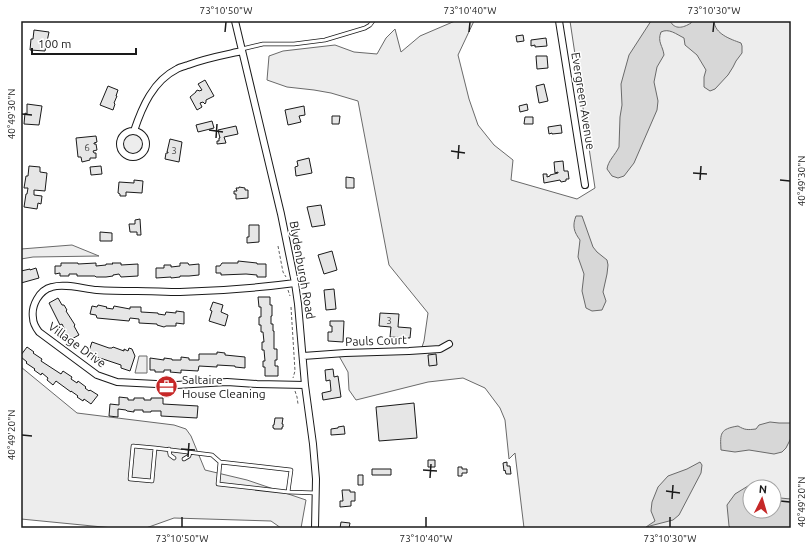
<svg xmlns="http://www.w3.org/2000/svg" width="812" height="549" font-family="Ubuntu,sans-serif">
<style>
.built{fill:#ededed;stroke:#6a6a6a;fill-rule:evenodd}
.water{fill:#d7d7d7;stroke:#6a6a6a}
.building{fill:#e6e6e6;stroke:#1a1a1a}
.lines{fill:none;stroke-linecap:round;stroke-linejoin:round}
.lane-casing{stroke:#1a1a1a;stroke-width:4.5}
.street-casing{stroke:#1a1a1a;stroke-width:8}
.path{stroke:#5f5f5f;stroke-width:1;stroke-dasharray:3 2;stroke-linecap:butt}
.lane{stroke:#fff;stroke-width:3}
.street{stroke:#fff;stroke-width:6}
.ticks{fill:none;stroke:#1a1a1a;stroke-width:1.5}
.labels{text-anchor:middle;stroke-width:3;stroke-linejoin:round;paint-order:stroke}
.number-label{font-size:10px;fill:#4d4d4d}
.street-label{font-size:12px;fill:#1a1a1a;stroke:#fff}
.poi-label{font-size:12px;fill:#1a1a1a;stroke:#fff;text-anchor:start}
.neatline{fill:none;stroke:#1a1a1a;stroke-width:1.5}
.ticks-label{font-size:10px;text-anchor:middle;fill:#1a1a1a}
</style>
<rect width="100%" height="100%" fill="#fff"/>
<!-- built -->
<path class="built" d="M455,21H474L458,55L469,99L478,125L494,145L513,160L511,180L577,199L595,188L570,21H791V528H524L515,453L509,459L505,420L500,408L485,388L463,378L428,382L356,400L349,390L348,372L339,356L420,353L424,341L428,313L389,265L358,101L331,93L314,90L287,87L267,80L269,56L283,51L335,45L354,52L377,54L386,38L395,29L401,52L420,36ZM750,487H774V511H750Z
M122 143a11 11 0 1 1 22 0a11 11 0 1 1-22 0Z
M72,245L99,256L33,257L21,259V249Z
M139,356H147V373H135Z
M21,367L77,413L174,425L186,429L191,436L205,470L247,480L306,500L301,528H281L271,521L174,518L146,528H113L21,519Z"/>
<!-- water -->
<path class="water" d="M651,21H670C675,30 683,28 691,23L692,21H714C715,34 730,39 741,43L742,46V53L736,61L733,67L728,75L715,89L710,91L704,87V77L706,70L697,55L685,45L684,38C676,34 669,28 661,32C657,42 663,46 664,55L657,67L654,82L658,101L657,110L634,163L624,176L618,178L612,176L607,169C608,161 615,155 619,147L620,117L622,105L621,84L624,73L629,55Z
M576,216H582L593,247L597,252L607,260L608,265L607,274L603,292L606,301L602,310L592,311L586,308L582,291L584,274L578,257L580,240C574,232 572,226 576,216Z
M770,422L779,423H791V438L786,448L782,452L774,454L749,450L735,452L721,450C720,433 720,429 738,426C745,430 747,430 756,429L759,425Z
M700,462L702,465L701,473L679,515L673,520L646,527L655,521L651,511L652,502L658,487L668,476L687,469Z
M748,486L757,487H750V511H774V496L780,498L791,499V528H731L729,526L727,505L735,494Z"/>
<!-- building -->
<path class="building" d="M34,30L49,32L45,51L30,50L31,39H33Z
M523,35L524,41L517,42L516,36Z
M546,38L547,46L535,47V45L531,46V40Z
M536,56H547L548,68L537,69Z
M205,80L214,96L206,100V102L205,104L203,102L200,103L202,107L197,110L190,97L196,92V91L198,90L199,91L202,90L198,84Z
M544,84L548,101L539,103L536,86Z
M108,86L118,90L116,96H117L114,103L115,104L113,110L100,105Z
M27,104L42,106L39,125L24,124L25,113L27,114Z
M527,104L528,110L520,112L519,106Z
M304,106L305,115L299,116L301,122L288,125L285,110Z
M332,116H340L339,124H332Z
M525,117H533V124H524Z
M212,121L214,128L198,132L196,125Z
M561,125L562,133L552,134V133L549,134L548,127Z
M236,126L238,134L224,137L226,143L217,144V141H219V138H220L218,130Z
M96,136L97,142L94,143V144H96L97,150L93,151L94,153H96V158H90V160L82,162L81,157H78L76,138Z
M170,139L182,142L179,162L165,159L166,153H168V152H167Z
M309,158L312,173L296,176L295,167L298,166L297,161Z
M563,161L564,171H568L569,179H566V181L561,182L560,180L544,183L543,174H547V177L550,176V175L558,173V172L555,173L554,162Z
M29,166L40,167V172L47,173L45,191L34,190V195L42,196L41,204L38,203L37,209L24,207L26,194H27L28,188H24L26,176H28Z
M101,166L102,174L91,175L90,167Z
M346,177L354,178V188H346Z
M134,180L143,181L142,193L126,192V196H120V194L118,193L119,182L134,183Z
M239,187L245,188V190H248V198L236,199V194H234V191H237L236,188H239Z
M321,205L325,225L312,227L307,207Z
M140,219L141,235H137V232H130L129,224H135V220Z
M249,225H259V242L247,243V237H249Z
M100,232L112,233V241H100Z
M332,251L337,270L324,274L318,255Z
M238,261L257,263V264H266V277H257V275L246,274L221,275V273H216V266H220L222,263H238Z
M61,263H78V264L96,263V266L106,265V264H113L112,263H121V265L138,264V276L121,277L119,274L113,275V276L106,277H96L95,276H77V274H69V276H60V273L55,274V266H61Z
M180,263H188L189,265L199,264V275L189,276H180V277L171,278V277L156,278V268H164V265H171V267L180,266Z
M36,268L39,278L21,283V271L30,269V270Z
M334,289L336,309L326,310L324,290Z
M258,297H270V305H272V316H271V324H273V331H274V349H277V360H275V366H278V376H265V367H263V361H265L264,350H262V342H264L263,332H261V325H259V317H261V307H259Z
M58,298L62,305H64L67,310L66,311L75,325L74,326L79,335L68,341L66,338L67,337L64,331L65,330L62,324L60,325L49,303Z
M213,302L223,305L221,312L228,315L225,326L209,321L212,311L210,310Z
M98,305L107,307L106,308L113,309L114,306L130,309V307H141V312L158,313V314L165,315L166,312L176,313V311L184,312V324L176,323V326H166L164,327L157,325V324L139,323V319L130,318L129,321L97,318L96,315L90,314L92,306L97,307Z
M380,313L399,314L398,327L411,328L410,338L390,337L391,327L379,326Z
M330,321H344L343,342L328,341V332H332V326H330Z
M92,342L109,348H112L113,347L124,351V349L128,351L129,348L132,349L135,356L130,371L121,368V365L88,354Z
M27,347L34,352L33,353L42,359L41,361L61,374L63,371L72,377L71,379L77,383L78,381L86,387L85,388L89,391L90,390L98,395L91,404L84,399L83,401L77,397L78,396L71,391V392L56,381L53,385L47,380L48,378L42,373L41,375L34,370L35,369L26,363L27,362L21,357V355Z
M217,352L225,353V355L245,357V368L235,367V366L217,365V367L199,366L198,371L181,370V373L170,372L171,370H164V372H155V370H150V358L164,360V358L172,359V360H181V357L189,358V360H199V354H217Z
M436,354L437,365L429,366L428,355Z
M333,369L334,377L338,376L341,397L323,400L322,393L331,391L330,380L326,381L325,370Z
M119,397L128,398V400H134V398H144V400H151V398H163V404L198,406L197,418L161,416V411H151V412H143V410H134V412L127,411L126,410L118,409V417L109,416L110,404L119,405Z
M414,403L417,438L379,441L376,407Z
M275,418H283L282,424H283V427H282V429H274V428H273V425H274Z
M344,426L345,434L331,435V429L338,428V427Z
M428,460H435V467H428Z
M507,462V466H510L511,474H506L505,470L504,471L503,463Z
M458,467H462V469H467V473H462V476H458Z
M372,469H391V475H372Z
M358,475H363V485H358Z
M342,490H350V492H355V501H351V506L340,507V501H343Z
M341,522L350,523L349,528H340Z"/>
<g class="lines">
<defs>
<path id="lane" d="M242,49L263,44H294L325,40L365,28L370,25L373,21
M155,448L133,446L130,479L152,481L155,448L212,455L220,462
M169,449L170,455L174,458
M184,459L189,456L190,452
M288,492L218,484L220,462L291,470L288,492L316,493"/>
<path id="street" d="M235,21L281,214L295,283L298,304L305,385L313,444L316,479L315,528
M559,21L585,185
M134,131C142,107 153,81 177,69C180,67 185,66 188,65C206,58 224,55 242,51
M120 144a13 13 0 1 1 26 0a13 13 0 1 1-26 0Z
M295,283C257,288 218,291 180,292C166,292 151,291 137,291C124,291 110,291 97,290C84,289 65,283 52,287C39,290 31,306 33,318C33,324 36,328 39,332L97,375L117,382L176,385L227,382L257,384L305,385
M303,356L345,353L409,351L440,349L449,344"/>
</defs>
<!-- lane casing -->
<use href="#lane" class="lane-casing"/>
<!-- street casing -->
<use href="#street" class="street-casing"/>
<!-- path -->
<path class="path" d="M278,246L283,272L286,277
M288,290L290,296
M291,307L295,371L293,378
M295,391L297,397L298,404"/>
<!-- lane -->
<use href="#lane" class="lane"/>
<!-- street -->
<use href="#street" class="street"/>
</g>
<!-- ticks -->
<path class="ticks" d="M225,32L226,22M469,32L470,22M713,32L714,22M22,114L32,115M209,130L223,132M216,138L217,124M451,151L465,153M458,159L459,145M693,173L707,174M700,180L701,166M780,180L790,181M22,435L32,436M181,449L195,450M188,457L189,443M423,470L437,471M430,478L431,464M666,491L680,493M672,499L673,485M780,501L790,502M182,527V517M426,527V517M670,527V517"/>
<!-- icons -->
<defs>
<symbol id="office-disc" viewBox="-11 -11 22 22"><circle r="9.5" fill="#c62828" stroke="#fff"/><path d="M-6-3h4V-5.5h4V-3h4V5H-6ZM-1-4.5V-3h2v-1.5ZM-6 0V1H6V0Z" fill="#fff"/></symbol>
</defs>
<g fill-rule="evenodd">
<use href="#office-disc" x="154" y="374" width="25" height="25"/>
</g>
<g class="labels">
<!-- number labels -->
<g class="number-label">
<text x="87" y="151">6</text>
<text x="174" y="154">3</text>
<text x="389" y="324">3</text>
</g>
<!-- street labels -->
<g class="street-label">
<text transform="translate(583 101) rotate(81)" y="4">Evergreen Avenue</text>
<text transform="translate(302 270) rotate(80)" y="4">Blydenburgh Road</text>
<text transform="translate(376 341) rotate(-2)" y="4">Pauls Court</text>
<text transform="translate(77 345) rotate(36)" y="4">Village Drive</text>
</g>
<!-- poi labels -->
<g class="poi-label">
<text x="182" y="384">Saltaire<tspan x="182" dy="14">House Cleaning</tspan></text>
</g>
</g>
<!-- border -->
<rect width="812" height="549" fill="none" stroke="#ffffff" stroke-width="44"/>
<!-- north arrow -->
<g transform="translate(762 499) rotate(5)"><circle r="19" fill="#ffffff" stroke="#a3a3a3"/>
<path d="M0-3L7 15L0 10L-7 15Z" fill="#c62828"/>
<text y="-6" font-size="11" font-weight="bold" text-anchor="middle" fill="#1a1a1a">N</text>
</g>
<!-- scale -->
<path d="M32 48v6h104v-6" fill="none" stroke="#1a1a1a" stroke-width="2"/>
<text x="38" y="48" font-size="12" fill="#1a1a1a" stroke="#ffffff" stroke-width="3" paint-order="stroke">100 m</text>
<rect x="22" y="22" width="768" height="505" class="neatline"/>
<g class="ticks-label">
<text x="226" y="14">73°10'50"W</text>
<text x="470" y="14">73°10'40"W</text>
<text x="714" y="14">73°10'30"W</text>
<text transform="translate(11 114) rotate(-90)" y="4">40°49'30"N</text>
<text transform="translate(801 181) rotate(-90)" y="4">40°49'30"N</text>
<text transform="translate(11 435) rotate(-90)" y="4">40°49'20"N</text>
<text transform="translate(801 502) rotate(-90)" y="4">40°49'20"N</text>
<text x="182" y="542">73°10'50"W</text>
<text x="426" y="542">73°10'40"W</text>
<text x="670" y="542">73°10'30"W</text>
</g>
</svg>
